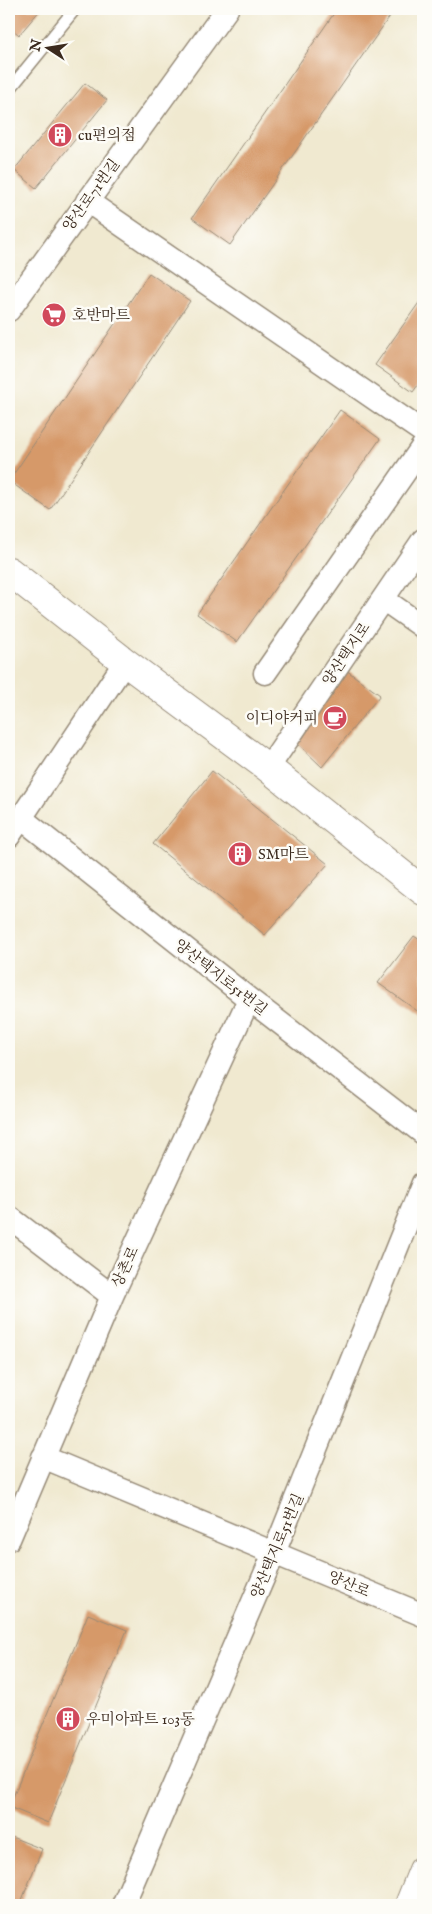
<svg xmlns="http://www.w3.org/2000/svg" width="432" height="1914" font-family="'IM FELL English','Noto Serif KR',serif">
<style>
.building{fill:#d69969}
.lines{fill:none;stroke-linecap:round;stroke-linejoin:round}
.lane-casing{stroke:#968a77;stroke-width:14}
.street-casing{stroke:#968a77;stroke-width:25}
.secondary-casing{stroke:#968a77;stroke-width:30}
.lane{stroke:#fff;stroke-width:11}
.street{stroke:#fff;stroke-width:22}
.secondary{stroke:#fff;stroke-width:28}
.labels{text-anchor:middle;stroke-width:5;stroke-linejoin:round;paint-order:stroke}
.poi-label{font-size:15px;fill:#3b2a1e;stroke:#fdfcf7;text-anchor:start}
.street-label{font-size:15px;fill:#3b2a1e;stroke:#fdfcf7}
</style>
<rect width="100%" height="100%" fill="#fdfcf7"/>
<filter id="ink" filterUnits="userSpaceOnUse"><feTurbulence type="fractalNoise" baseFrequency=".02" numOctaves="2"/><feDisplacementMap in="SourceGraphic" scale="10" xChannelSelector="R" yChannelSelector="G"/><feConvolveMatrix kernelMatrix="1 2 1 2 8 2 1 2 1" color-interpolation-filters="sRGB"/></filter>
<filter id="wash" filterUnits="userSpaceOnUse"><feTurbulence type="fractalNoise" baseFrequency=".0096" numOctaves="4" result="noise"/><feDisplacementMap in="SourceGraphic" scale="20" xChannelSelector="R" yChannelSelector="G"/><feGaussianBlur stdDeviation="1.12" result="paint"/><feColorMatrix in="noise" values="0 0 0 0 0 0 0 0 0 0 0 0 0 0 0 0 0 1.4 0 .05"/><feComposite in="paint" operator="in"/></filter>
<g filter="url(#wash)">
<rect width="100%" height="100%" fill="#f0e9d0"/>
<g id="blocks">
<!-- building -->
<path class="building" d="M9,9H41L19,35L9,26Z
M337,9H395L230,245L192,218Z
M85,83L107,100L36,188L14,170Z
M149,273L190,301L50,510L9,481Z
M423,297V378L413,392L375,365Z
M340,410L380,439L237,642L197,614Z
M342,667L380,695L322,767L295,741Z
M212,771L328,864L265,935L153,844Z
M414,936L423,942V1015L378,983Z
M88,1614L127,1630L48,1823L9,1807Z
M9,1836L42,1849L20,1905H9Z"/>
</g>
</g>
<g filter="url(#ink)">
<use href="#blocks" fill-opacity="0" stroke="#968a77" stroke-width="1"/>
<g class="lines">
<defs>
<path id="lane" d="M9,90L75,9"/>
<path id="street" d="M87,201L423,432
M9,310L227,9
M383,599L423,627
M265,673L423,446
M268,768L423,540
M21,818L249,999L423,1133
M9,836L125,662
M9,1217L112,1296
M43,1457L423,1615
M9,1539L112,1296L249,999
M123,1905L274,1553L423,1183"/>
<path id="secondary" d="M9,571L125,662L268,768L423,891
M409,1905L423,1870"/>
</defs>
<!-- lane casing -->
<use href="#lane" class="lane-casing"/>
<!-- street casing -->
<use href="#street" class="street-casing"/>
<!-- secondary casing -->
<use href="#secondary" class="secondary-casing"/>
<!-- lane -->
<use href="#lane" class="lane"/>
<!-- street -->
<use href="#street" class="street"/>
<!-- secondary -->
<use href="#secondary" class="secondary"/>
</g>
</g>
<!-- icons -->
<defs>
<symbol id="building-disc" viewBox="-11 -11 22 22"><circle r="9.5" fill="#d1495b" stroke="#fdfcf7"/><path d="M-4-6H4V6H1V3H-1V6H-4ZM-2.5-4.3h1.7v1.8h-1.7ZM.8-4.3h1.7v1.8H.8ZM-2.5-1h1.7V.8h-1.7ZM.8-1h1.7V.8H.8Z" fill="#fff"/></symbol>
<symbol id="supermarket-disc" viewBox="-11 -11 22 22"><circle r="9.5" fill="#d1495b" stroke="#fdfcf7"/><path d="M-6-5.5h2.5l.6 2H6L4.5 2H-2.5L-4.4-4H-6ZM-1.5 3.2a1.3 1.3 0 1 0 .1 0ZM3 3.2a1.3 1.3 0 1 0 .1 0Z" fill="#fff"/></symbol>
<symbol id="cafe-disc" viewBox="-11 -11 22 22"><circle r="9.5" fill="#d1495b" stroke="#fdfcf7"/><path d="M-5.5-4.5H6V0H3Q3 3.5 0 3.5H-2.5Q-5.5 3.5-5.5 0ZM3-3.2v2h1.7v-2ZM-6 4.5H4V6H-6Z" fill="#fff"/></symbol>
</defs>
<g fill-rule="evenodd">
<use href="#building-disc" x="46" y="121" width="28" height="28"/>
<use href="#supermarket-disc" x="40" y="301" width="28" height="28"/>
<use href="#cafe-disc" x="321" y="704" width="28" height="28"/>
<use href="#building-disc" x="226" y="840" width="28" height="28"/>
<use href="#building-disc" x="54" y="1705" width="28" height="28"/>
</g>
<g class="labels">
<!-- poi labels -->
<g class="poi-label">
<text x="78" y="140">cu편의점</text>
<text x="72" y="320">호반마트</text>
<text x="318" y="723" text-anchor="end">이디야커피</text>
<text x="258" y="859">SM마트</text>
<text x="86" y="1724">우미아파트 103동</text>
</g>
<!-- street labels -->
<g class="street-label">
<text transform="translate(91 195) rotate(-54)" y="5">양산로71번길</text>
<text transform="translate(346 654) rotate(-56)" y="5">양산택지로</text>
<text transform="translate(221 977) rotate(38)" y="5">양산택지로51번길</text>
<text transform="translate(125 1267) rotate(-65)" y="5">상촌로</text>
<text transform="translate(277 1546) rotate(-67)" y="5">양산택지로51번길</text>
<text transform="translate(349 1584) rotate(23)" y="5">양산로</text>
</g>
</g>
<!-- margin -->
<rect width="432" height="1914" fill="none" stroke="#fdfcf7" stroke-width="30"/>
<!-- north arrow -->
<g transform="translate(48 48) rotate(282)" stroke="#fdfcf7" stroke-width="4" paint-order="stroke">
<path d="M0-4L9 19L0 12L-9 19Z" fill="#3b2a1e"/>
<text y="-8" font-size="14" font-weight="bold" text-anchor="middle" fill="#3b2a1e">N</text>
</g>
</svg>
